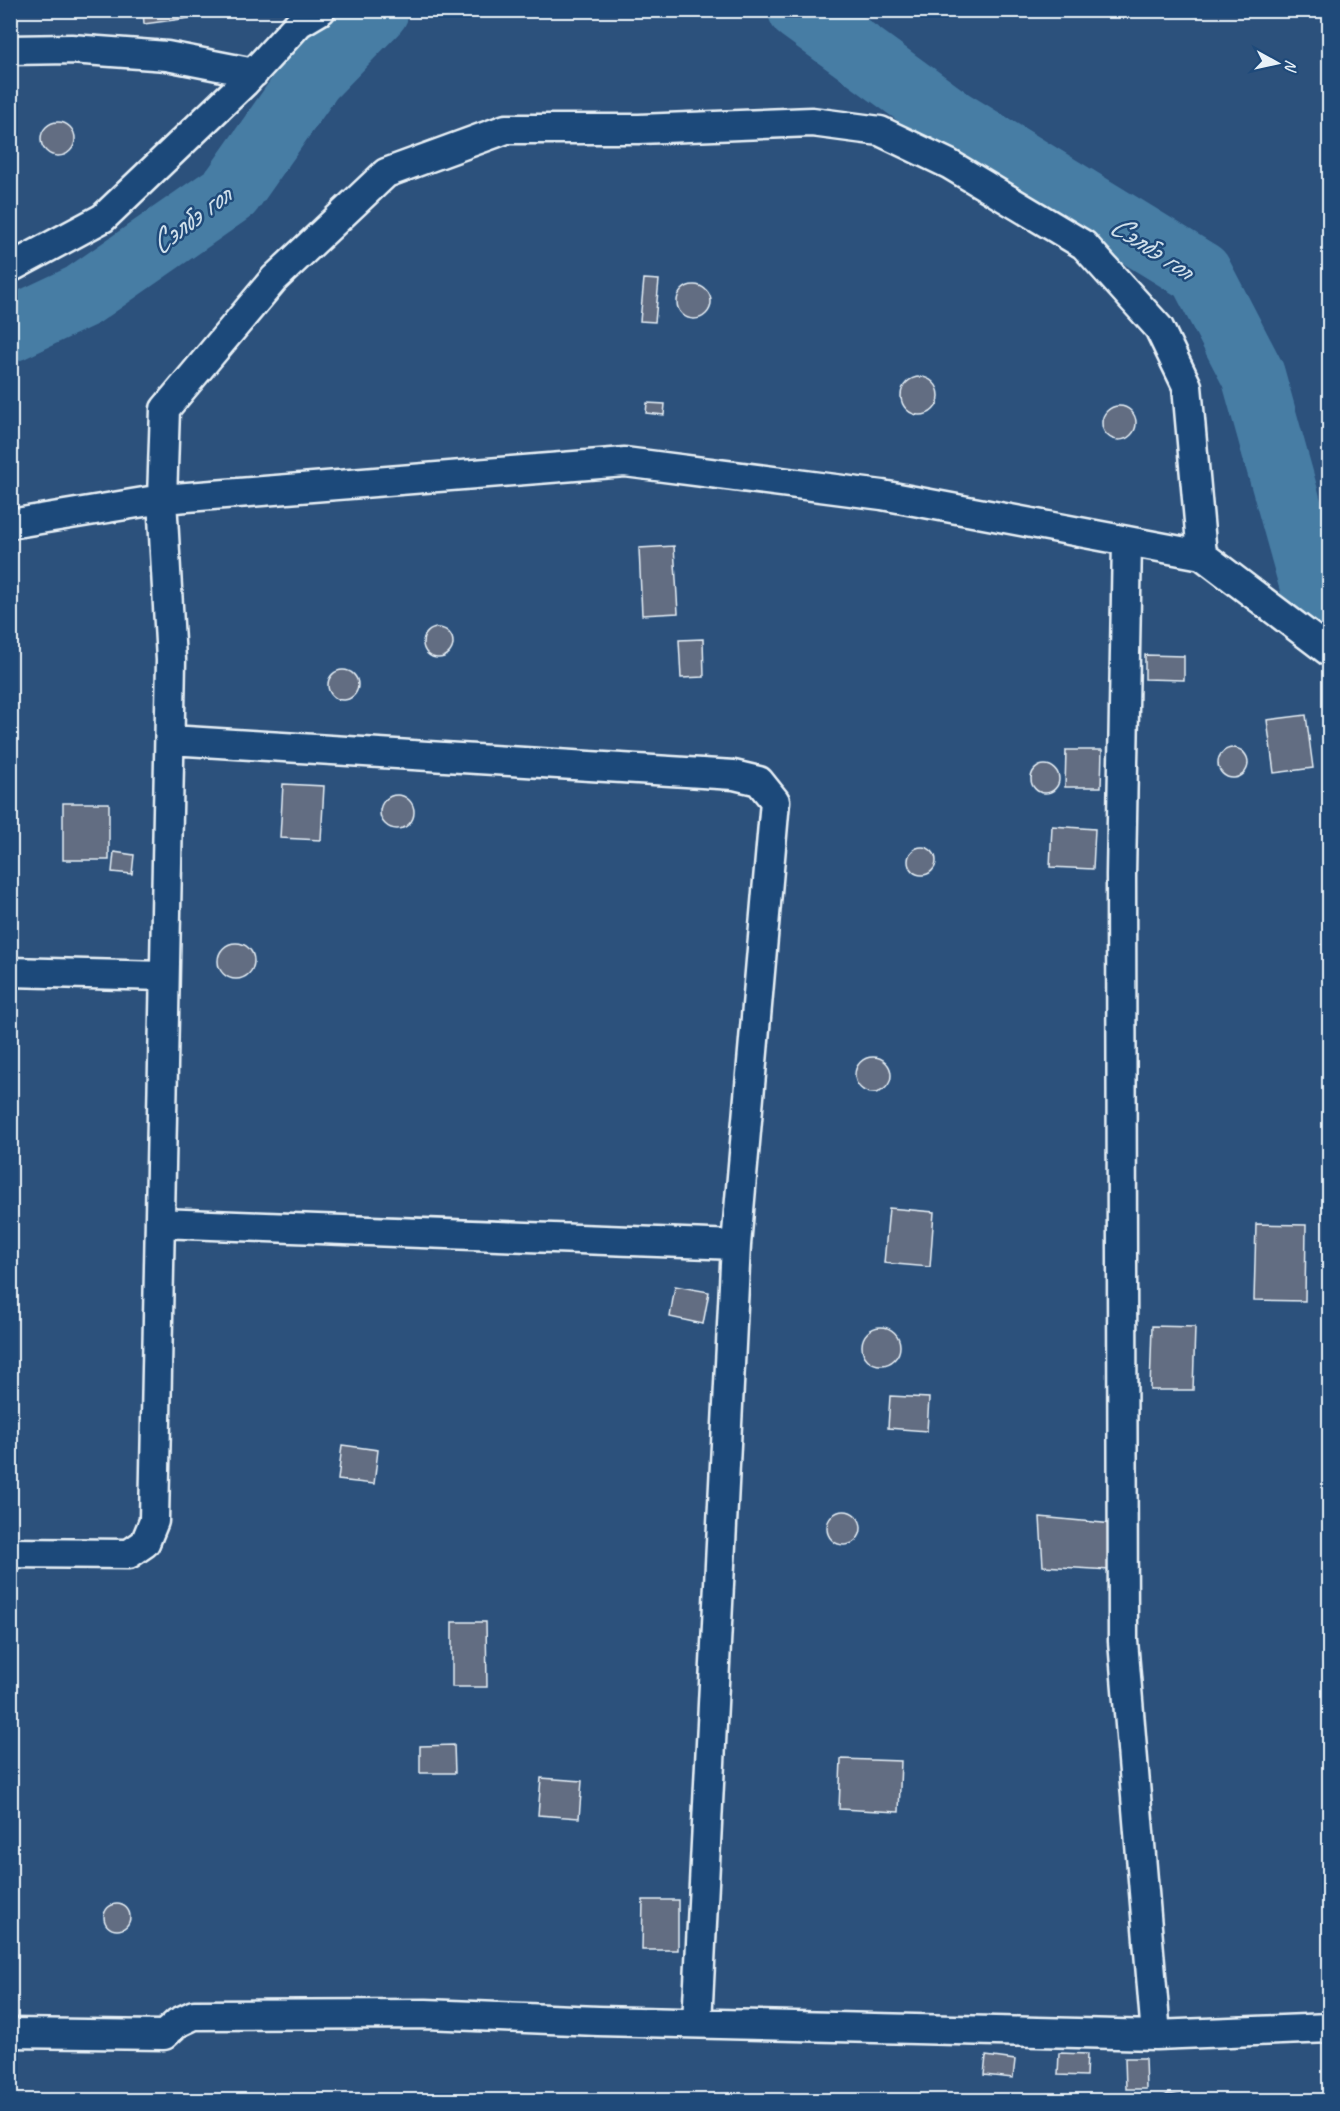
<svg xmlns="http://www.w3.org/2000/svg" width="1340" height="2111" font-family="Caveat,sans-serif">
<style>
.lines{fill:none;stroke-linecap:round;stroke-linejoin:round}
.river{stroke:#477da4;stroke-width:64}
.building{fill:#626d82;stroke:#e8f1f8;stroke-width:1.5}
.minor-casing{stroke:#e8f1f8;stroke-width:33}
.minor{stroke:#1f4a7a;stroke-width:28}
.labels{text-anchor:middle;stroke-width:5;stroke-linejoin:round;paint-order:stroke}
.water-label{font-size:32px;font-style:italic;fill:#d0e0eb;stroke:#1f4a7a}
</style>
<rect width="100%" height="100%" fill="#2c517c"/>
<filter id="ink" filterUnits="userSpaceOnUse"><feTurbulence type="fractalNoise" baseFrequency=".0167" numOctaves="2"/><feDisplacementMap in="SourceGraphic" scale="12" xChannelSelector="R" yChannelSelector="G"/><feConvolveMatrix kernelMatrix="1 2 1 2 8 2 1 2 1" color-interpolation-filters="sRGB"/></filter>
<g filter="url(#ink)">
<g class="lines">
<!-- river -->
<path class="river" d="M800,10L952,121L1200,273L1253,375L1317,605L1330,614
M10,330L82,296L231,192L311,78L377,10"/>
</g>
<!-- building -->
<path class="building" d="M143,10H188L189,18L144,24Z
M41 139a17 17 0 1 1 34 0a17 17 0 1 1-34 0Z
M644,279L659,280L655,322L640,321Z
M677 302a17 17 0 1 1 34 0a17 17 0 1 1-34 0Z
M901 396a19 19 0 1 1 38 0a19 19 0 1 1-38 0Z
M647,403L665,404L664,415L646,413Z
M1102 423a17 17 0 1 1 34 0a17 17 0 1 1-34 0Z
M674,546L678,613L642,615L639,548Z
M423 643a15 15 0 1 1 30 0a15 15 0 1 1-30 0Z
M703,639L704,677L681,678L679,640Z
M1145,655L1184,656V680L1145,679Z
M328 685a15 15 0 1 1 30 0a15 15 0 1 1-30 0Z
M1306,715L1313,768L1274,773L1267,720Z
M1218 763a15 15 0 1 1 30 0a15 15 0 1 1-30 0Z
M1066,750H1102L1101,787H1065Z
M1031 779a14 14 0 1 1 28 0a14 14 0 1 1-28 0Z
M283,784L324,786L321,840L280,838Z
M380 812a17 17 0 1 1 34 0a17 17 0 1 1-34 0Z
M63,803H109V860H63Z
M1052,826L1095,829L1093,869L1050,867Z
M908 861a14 14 0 1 1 28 0a14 14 0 1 1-28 0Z
M114,852L134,855L132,874L112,872Z
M218 961a18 18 0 1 1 36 0a18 18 0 1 1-36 0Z
M855 1075a18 18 0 1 1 36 0a18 18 0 1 1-36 0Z
M889,1208L934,1212L930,1267L884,1263Z
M1256,1224L1306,1225L1305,1301L1254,1300Z
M675,1286L709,1292L703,1324L670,1317Z
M1152,1326L1195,1327L1193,1390H1150Z
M862 1346a19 19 0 1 1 38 0a19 19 0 1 1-38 0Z
M890,1396L929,1398L927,1431L888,1428Z
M342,1445L378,1450L374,1484L338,1480Z
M827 1528a17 17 0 1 1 34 0a17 17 0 1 1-34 0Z
M1040,1517L1113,1524L1110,1570L1043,1566Z
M452,1622H486L487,1687H452Z
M454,1745L455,1773H420V1746Z
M841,1759L901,1761L899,1812L839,1809Z
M541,1778L582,1781L579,1818L538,1815Z
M643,1900H678V1950H642Z
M104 1917a13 13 0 1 1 26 0a13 13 0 1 1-26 0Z
M1059,2053L1087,2054L1086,2076L1058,2075Z
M986,2056L1015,2060L1013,2078L984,2075Z
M1125,2058H1145L1146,2089H1126Z
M1168,2094L1179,2096L1184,2100H1158Z"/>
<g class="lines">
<defs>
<path id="minor" d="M10,50L71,49L167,56L254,73
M10,268L103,218L244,83L299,23L321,10
M10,524L162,499L625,462L882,495L1202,555L1330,652
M1127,541L1121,875L1123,1641L1156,2035
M170,740L734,775L759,781L775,801L736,1245L697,2023
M10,972L164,976
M160,1223L736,1245
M10,1553L129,1554L145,1543L154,1521L171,660L162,499L165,409L274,279L386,173L506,129H639L812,122L880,131L949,164L1084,245L1159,328L1187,386L1202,555
M10,2033L164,2035L177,2023L194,2015L426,2014L598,2021L1156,2035L1330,2028"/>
</defs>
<!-- minor casing -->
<use href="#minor" class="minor-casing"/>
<!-- minor -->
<use href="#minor" class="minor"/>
</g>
</g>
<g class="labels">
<!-- water labels -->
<g class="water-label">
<text transform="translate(189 219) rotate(-37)" y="11">Сэлбэ гол</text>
<text transform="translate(1152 246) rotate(33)" y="11">Сэлбэ гол</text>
</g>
</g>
<!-- margin -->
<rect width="1340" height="2111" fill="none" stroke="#1f4a7a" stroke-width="36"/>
<rect x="18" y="18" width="1304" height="2075" fill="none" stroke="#e8f1f8" stroke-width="2" filter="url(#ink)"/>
<!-- north arrow -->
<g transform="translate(1277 63) rotate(98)" stroke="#1f4a7a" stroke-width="4.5" paint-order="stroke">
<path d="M0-4.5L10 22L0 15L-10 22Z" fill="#e8f1f8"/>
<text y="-9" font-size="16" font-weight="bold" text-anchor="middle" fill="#e8f1f8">N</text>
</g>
</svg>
